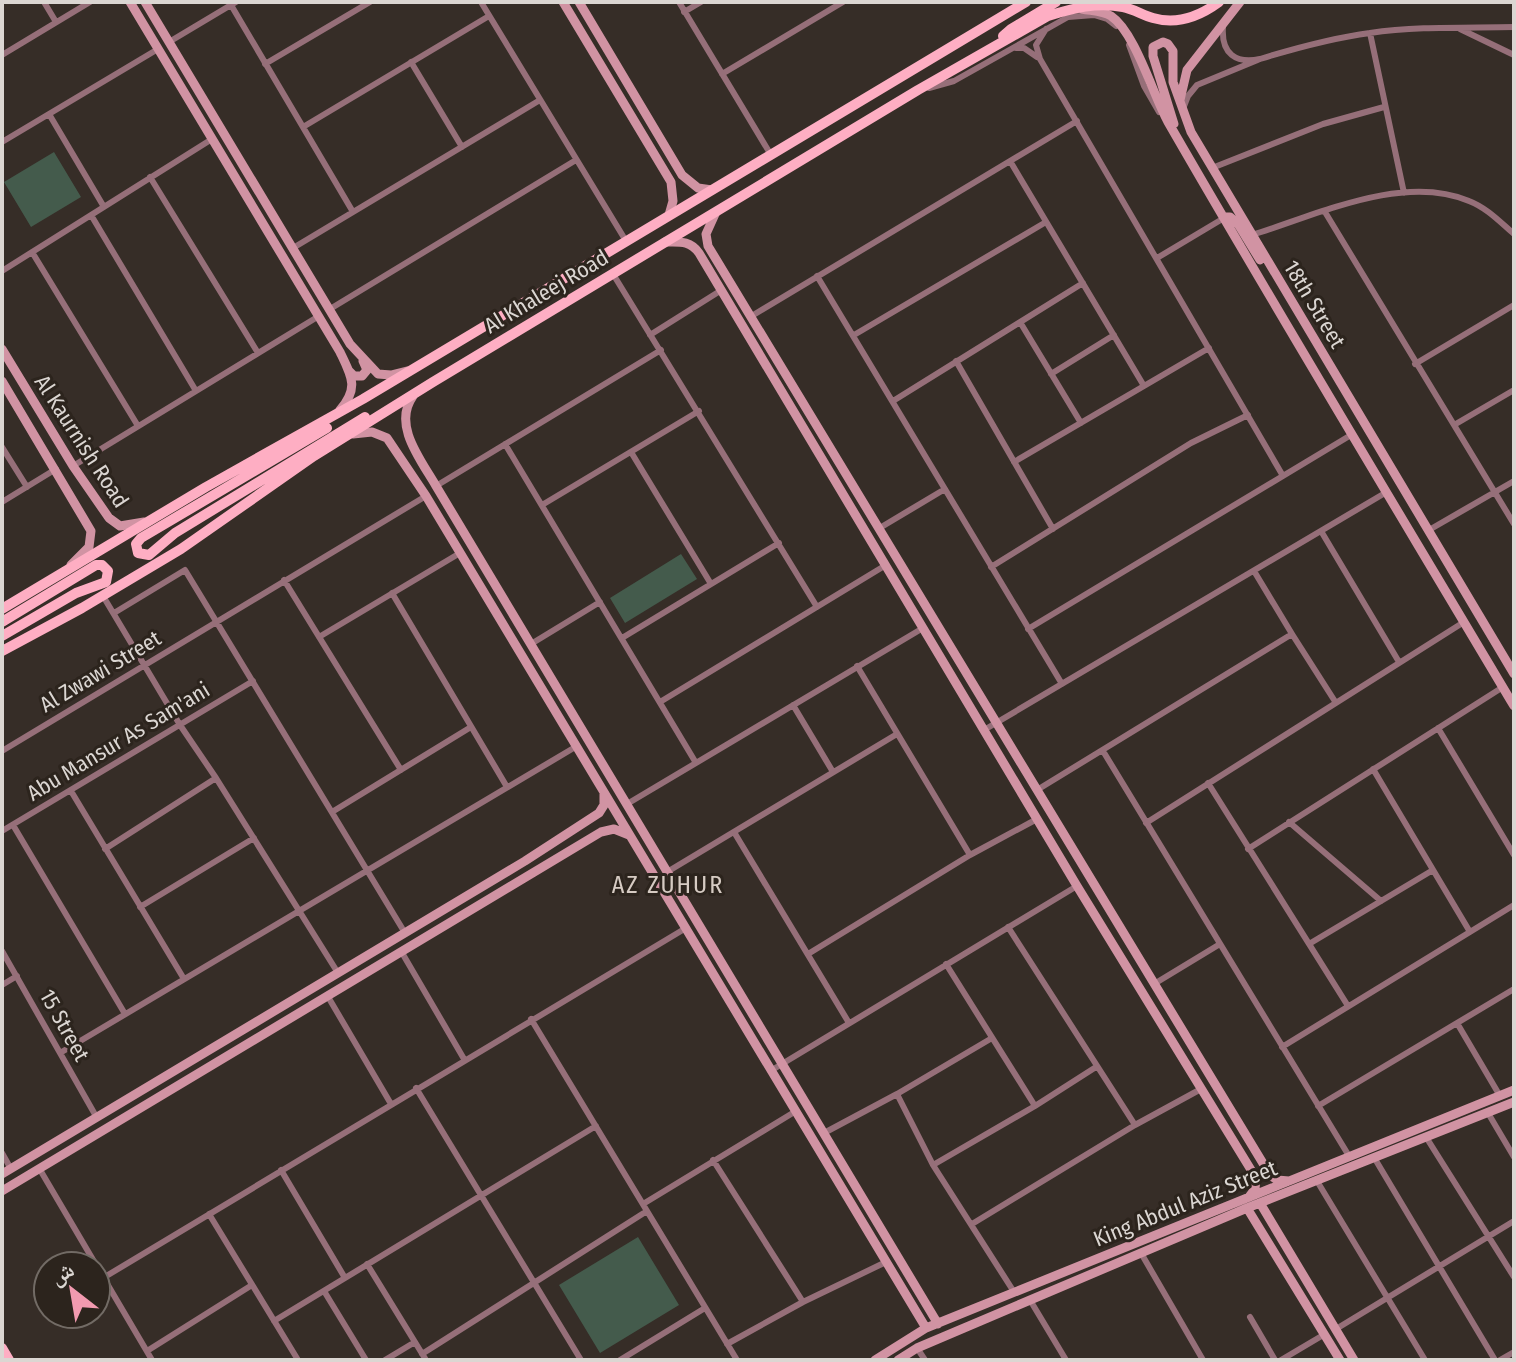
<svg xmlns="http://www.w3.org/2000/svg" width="1516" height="1362" font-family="'Fira Sans Condensed','Noto Naskh Arabic',sans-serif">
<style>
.green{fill:#445b4c}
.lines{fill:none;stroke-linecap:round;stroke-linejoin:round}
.street{stroke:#966f79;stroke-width:6}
.secondary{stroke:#d193a3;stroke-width:9}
.primary{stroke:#feaec3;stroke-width:10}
.labels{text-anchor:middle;stroke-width:6;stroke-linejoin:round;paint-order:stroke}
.street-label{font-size:22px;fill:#dbd6d2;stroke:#2c241d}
.neighbourhood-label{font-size:24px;letter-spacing:2px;fill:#d6cbc3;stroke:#2c241d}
</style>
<rect width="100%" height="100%" fill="#362d27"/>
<!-- green -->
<path class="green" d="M54,152L81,197L31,227L4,182Z
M681,554L697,579L625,623L610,598Z
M638,1237L679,1305L600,1353L559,1285Z"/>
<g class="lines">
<!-- street -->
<path class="street" d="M44,2L56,22
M481,2L626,241
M679,2L771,155
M231,5L353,212
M684,12L701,2
M1046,29L1036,45L1040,59L1283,476
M1460,29L1514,55
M1370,33L1404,193
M169,42L236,2
M1129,45L1144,86L1159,112
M1016,48H1024L1037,57
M2,55L90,2
M1260,59C1296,48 1332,38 1370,33C1417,26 1466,28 1514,27
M411,62L462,147
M265,64L370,2
M722,74L843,2
M929,88L954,81L1068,17L1094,15L1107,19L1116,26
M1183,109L1188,96L1197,85L1260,59C1236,64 1221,54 1223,27
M49,114L104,207
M303,127L489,16
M2,142L158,49
M1010,161L1144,386
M1212,168L1323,124L1384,107
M150,177L258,353
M1325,212L1514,524
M91,215L196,391
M1252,235C1317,215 1403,173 1469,201C1487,208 1500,222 1514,234
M293,248L540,100
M32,252L138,426
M1157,258L1224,218
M2,271L212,139
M613,274L817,607
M817,276L1062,684
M330,309L576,160
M750,317L1077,121
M1020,322L1081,423
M650,335L720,291
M854,335L1046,222
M956,361L1053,529
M1415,364L1514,305
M1051,374L1114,335
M893,401L1083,283
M1454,425L1514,390
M505,444L696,763
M2,447L27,487
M631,452L711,584
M1014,462L1209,348
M73,466L319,316
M436,486L661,350
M2,502L56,469
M542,505L699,411
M878,529L945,489
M1429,530L1514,481
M1321,531L1399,662
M991,567L1191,443L1248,415
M284,580L401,770
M392,593L507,787
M103,596L180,725L216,778L338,973
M114,613L185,570L405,933
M1028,629L1351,435
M1292,634L1336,703
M319,637L460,553
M622,638L779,543
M531,644L600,602
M857,666L970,855
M660,702L886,565
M793,705L833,772
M1438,728L1514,855
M984,730L1385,493
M2,751L426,496
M1103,751L1349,1156
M1373,769L1470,932
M1208,783L1348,1006
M1037,790L1292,634L1254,571
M71,791L184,979
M627,804L923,628
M332,812L471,727
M1289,822L1381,901
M1146,823L1464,622
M13,825L125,1014
M2,831L253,681
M734,832L849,1023
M105,849L216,778
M1248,849L1503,687
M667,872L897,734
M140,907L254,838
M1008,927L1135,1125
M1309,944L1433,870
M2,951L97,1118
M401,951L464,1059
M808,954L970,855L1037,819
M946,964L1035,1106
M1154,984L1220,944
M2,985L17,976
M327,995L391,1104
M531,1019L737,1360
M1457,1023L1500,1096
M992,1038L897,1094L933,1165L1014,1292
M1282,1047L1514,905
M60,1053L577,746
M772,1070L1077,886
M416,1088L581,1360
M1318,1106L1514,989
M1488,1113L1514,1157
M824,1133L897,1094
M1426,1137L1514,1277
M2,1153L11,1169
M1375,1159L1495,1360
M713,1160L803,1302
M933,1165L1035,1106L1096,1067
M39,1168L152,1360
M281,1170L345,1278
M1317,1181L1425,1360
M643,1204L796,1111
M209,1214L298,1360
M972,1224L1135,1125L1201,1089
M1141,1253L1203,1360
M367,1264L426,1360
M103,1278L686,928
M324,1291L366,1360
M1030,1300L1066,1360
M1250,1317L1275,1360
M274,1321L596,1126
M1336,1329L1514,1221
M727,1344L803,1302L886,1262
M917,1348L925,1360
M147,1351L252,1285
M422,1354L647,1211
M385,1360L415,1342
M620,1360L705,1308
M1281,1360L1325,1334
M1500,1360L1514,1352"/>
<!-- secondary -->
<path class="secondary" d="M130,2L340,352C352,377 359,388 340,410
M145,2L350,344L378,374L391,375L407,371
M563,2L671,182L673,201L669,215
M579,2L682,175L698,188L712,190
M1082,9C1092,11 1103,11 1111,16C1135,32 1153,95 1168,122C1281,318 1398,511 1514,706
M1180,100L1187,70L1240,2
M1174,124L1153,56V47L1163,42L1168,44L1173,51V82L1191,132L1514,674
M716,212L706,234L708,246L1270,1175L1277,1180L1289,1181
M1225,217H1230L1238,224L1260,260
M665,242C679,242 690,240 699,253L1077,886L1256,1178L1255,1189L1249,1197
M2,349L73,466L109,518L120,526L144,522
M349,371L354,376H362L367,370L363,361
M2,381L91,531L89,547L71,565
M413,396C392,425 421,460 436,486L938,1324
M353,434L372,432L387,438L426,496L926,1328
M2,1174L525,861L599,813L604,805V794
M2,1191L601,832L614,829L629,835
M1260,1203L1354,1360
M1247,1208L1340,1360
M875,1360L926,1328L1514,1090
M898,1360L917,1348L1247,1208L1514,1102"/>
<!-- primary -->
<path class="primary" d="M1003,36L1011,29L1056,2
M327,428L141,538L136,544L138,553L149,555L175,533L365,417
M2,609L206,487L363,399L1026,2
M2,622L96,565H102L108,571L106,582L76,593L2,636
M2,651L82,608L181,549L314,456L433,382L918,90L1048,16C1073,8 1097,2 1123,7C1133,9 1143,15 1153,18C1177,25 1200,16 1219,2
M2,1348L9,1360"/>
</g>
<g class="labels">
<!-- street labels -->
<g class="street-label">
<text transform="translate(546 291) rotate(-31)" y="8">Al Khaleej Road</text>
<text transform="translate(1315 304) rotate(59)" y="8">18th Street</text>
<text transform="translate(82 441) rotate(57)" y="8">Al Kaurnish Road</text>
<text transform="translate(100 671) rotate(-31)" y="8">Al Zwawi Street</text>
<text transform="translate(118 741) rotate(-31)" y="8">Abu Mansur As Sam'ani</text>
<text transform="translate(65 1025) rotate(61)" y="8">15 Street</text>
<text transform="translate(1185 1203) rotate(-22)" y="8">King Abdul Aziz Street</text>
</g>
<!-- neighbourhood labels -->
<g class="neighbourhood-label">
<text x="668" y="893">AZ ZUHUR</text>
</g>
</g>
<!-- border -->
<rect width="1516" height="1362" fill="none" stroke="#dbd6d2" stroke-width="8"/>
<!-- north arrow -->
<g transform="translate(72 1290) rotate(329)"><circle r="38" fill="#2c241d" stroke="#726b65" stroke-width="2"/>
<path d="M0-6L14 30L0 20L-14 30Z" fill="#f29ab0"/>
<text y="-12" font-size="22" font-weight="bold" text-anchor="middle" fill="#dbd6d2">ش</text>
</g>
</svg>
